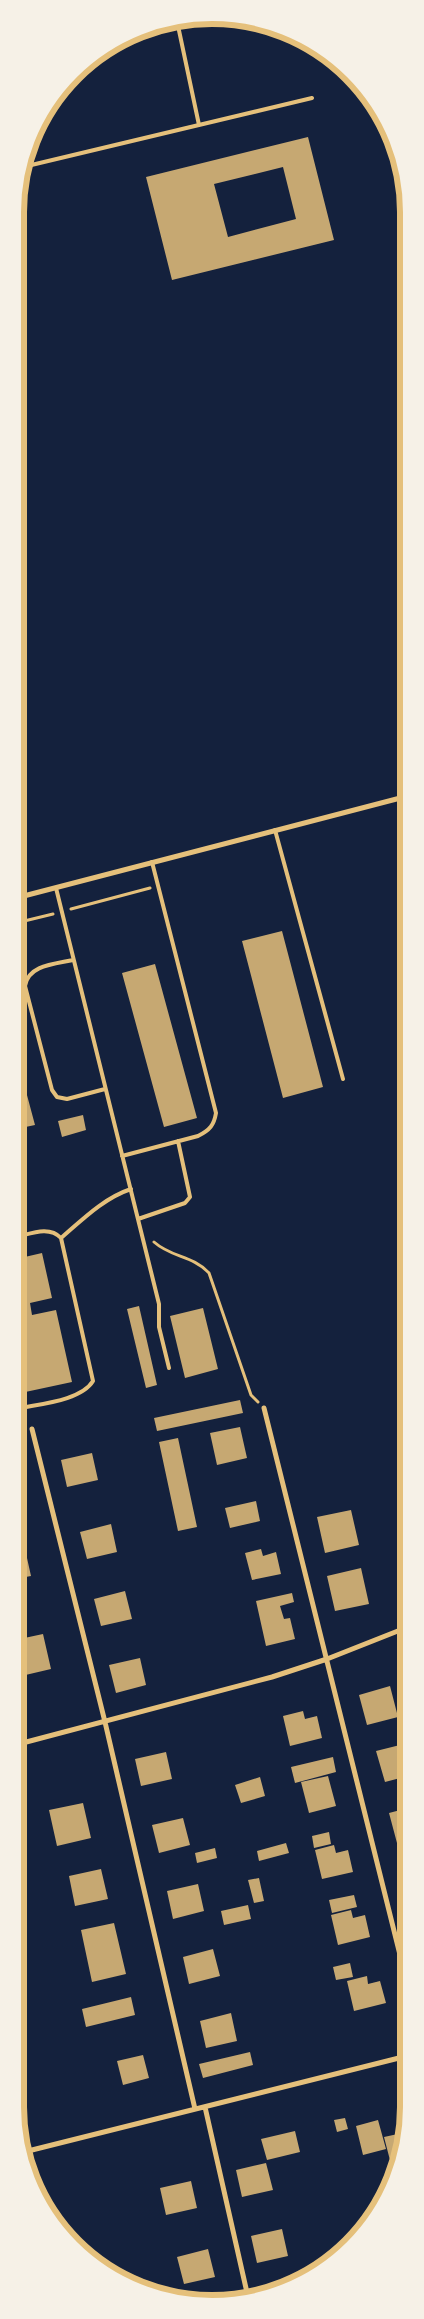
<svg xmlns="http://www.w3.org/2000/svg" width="424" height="2319" font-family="'Libre Baskerville',serif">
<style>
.building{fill:#c6a872;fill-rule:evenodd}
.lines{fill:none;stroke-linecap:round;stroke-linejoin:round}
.path{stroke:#e5c07b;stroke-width:3}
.service{stroke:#e5c07b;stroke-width:4}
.minor{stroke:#e5c07b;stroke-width:5}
.rim{fill:none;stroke:#e5c07b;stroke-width:6}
</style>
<rect width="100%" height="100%" fill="#14213d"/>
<!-- building -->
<path class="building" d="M308,137L334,240L172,280L146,177ZM283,167L296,219L228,237L214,184Z
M282,931L323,1087L283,1098L242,941Z
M155,964L197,1118L164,1127L122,973Z
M16,1054L35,1125L16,1129Z
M83,1115L86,1130L62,1137L58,1121Z
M42,1253L52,1298L30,1303L32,1315L56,1310L72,1382L16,1394V1259Z
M139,1306L157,1385L146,1388L127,1309Z
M203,1308L218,1369L185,1378L170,1316Z
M240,1400L243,1413L157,1431L154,1418Z
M240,1427L247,1458L217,1465L210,1433Z
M178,1438L197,1527L178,1531L159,1442Z
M92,1453L98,1480L67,1487L61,1460Z
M256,1501L260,1521L230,1528L225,1508Z
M351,1510L359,1545L325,1553L317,1517Z
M111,1524L117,1552L87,1559L80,1532Z
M23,1540L31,1576L15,1579V1542Z
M261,1549L263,1556L276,1552L281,1574L252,1580L245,1553Z
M361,1568L369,1604L335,1611L327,1576Z
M125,1591L132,1619L101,1626L94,1599Z
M292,1593L294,1602L280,1606L284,1619L290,1618L295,1639L266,1646L256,1601Z
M43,1634L51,1669L17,1677L15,1640Z
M140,1658L146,1685L116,1693L109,1665Z
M390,1686L398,1717L367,1725L359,1695Z
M303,1711L305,1719L317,1716L322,1738L290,1746L283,1716Z
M404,1744L408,1759V1776L385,1782L376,1751Z
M166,1752L172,1779L141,1786L135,1759Z
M333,1757L336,1772L295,1783L291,1767Z
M328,1776L336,1806L309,1813L301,1782Z
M260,1777L265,1796L241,1803L235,1785Z
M83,1803L91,1838L57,1846L49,1810Z
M408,1808V1841L397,1843L389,1813Z
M183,1818L190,1845L159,1853L152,1825Z
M329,1832L331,1844L314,1848L312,1836Z
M286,1843L289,1853L259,1861L257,1851Z
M334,1845L336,1853L348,1850L353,1872L322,1879L315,1850Z
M215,1848L217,1858L197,1863L195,1853Z
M101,1869L108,1899L75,1906L69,1876Z
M259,1878L264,1901L254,1903L248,1880Z
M198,1884L204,1911L173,1919L167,1891Z
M354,1895L357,1907L332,1913L329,1900Z
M248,1905L251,1919L224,1925L221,1911Z
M351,1910L353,1918L365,1915L370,1937L338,1945L331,1915Z
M114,1923L126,1974L92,1982L81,1930Z
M213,1949L220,1976L189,1984L183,1957Z
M350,1963L353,1977L336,1980L333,1967Z
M367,1976L368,1984L380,1981L386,2003L354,2011L347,1981Z
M131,1997L135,2015L86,2027L82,2009Z
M231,2013L237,2041L206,2048L200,2021Z
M250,2052L253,2065L203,2078L199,2064Z
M143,2055L149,2078L123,2085L117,2061Z
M345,2118L348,2129L337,2132L334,2120Z
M378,2120L386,2149L363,2155L356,2126Z
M295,2131L300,2152L267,2160L261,2139Z
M407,2132L397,2167L392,2168L384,2137Z
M266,2163L273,2190L242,2197L236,2170Z
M191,2181L197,2208L166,2215L160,2188Z
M282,2229L288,2256L257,2263L251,2236Z
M208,2249L215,2277L184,2284L177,2257Z"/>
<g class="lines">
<!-- path -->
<path class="path" d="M71,909L150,888
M16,923L53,914
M154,1242C172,1258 192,1255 209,1273L251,1395L258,1402"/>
<!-- service -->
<path class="service" d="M177,21L199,125
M23,167L312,98
M275,830L343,1079
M56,888L159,1304V1327L169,1368
M73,960C55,964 28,965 25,986L52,1090L57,1097L67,1099L105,1089
M122,1156L198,1136C210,1130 214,1125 216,1113L152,862
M138,1219L185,1203L190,1197L178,1141
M61,1238C83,1219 104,1198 131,1189
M16,1409C38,1404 81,1401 93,1381L61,1238C49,1225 30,1234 16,1237"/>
<!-- minor -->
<path class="minor" d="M16,898L408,796
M264,1408L407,1983
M32,1429L105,1722L195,2109
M15,1745L272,1677L327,1659L408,1627
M205,2107L248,2297
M24,2152L407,2056"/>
</g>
<!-- crop -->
<path d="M0 0H424V2319H0ZM212 24H212A188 188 0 0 1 400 212V2107A188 188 0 0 1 212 2295H212A188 188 0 0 1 24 2107V212A188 188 0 0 1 212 24Z" fill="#f6f1e7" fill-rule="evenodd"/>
<path class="rim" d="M212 24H212A188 188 0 0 1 400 212V2107A188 188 0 0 1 212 2295H212A188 188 0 0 1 24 2107V212A188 188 0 0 1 212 24Z"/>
</svg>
